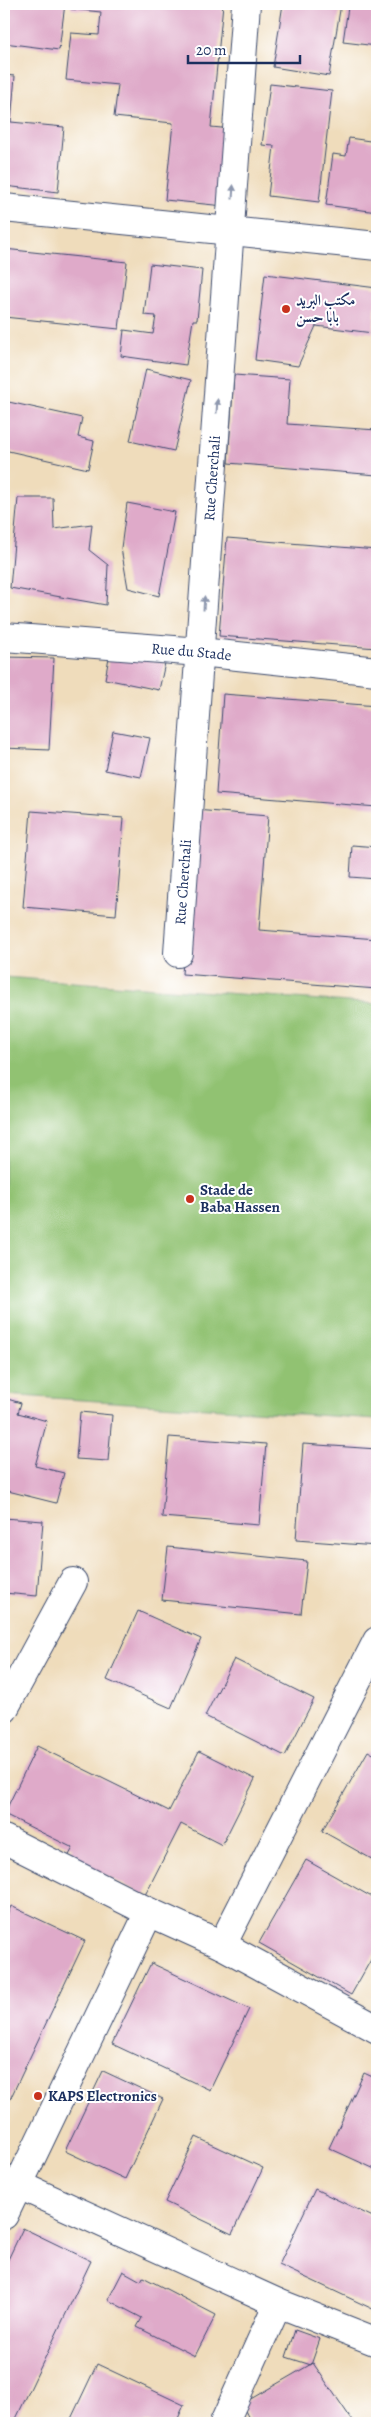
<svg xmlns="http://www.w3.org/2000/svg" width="381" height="2427" font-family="Alegreya,Amiri,serif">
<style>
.green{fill:#91c272;stroke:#567868}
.building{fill:#dfaac9}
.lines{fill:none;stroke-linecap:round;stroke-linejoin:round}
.minor-casing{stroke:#3b496c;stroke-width:30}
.minor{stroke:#fff;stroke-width:28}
.oneway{fill:#8d97ae}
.poi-dot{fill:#c8321e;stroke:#fff;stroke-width:2}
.labels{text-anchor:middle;stroke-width:4;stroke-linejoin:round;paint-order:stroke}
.poi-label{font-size:15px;font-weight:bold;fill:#1b2f5e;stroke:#fff;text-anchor:start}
.street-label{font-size:15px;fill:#1b2f5e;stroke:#fff}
</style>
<rect width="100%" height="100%" fill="#fff"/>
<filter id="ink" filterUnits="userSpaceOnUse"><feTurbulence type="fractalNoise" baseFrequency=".02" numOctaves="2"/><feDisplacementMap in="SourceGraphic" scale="10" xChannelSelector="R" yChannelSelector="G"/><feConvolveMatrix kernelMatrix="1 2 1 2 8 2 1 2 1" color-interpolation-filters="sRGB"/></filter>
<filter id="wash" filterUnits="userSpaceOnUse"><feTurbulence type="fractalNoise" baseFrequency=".0096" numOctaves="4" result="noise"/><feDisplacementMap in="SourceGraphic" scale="20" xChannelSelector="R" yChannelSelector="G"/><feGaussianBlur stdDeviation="1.12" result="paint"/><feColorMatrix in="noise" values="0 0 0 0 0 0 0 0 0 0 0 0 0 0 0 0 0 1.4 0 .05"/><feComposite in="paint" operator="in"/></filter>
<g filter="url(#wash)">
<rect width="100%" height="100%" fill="#efdcbb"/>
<!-- green -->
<path class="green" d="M4,977L377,1004V1419L4,1395Z"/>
<g id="blocks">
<!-- building -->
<path class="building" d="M4,4H65L59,50L4,43Z
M71,4H223L211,127L232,129L224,206L165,200L173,123L114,117L118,85L66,80L71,33L99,35L101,12L71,9Z
M283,4H341L329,76L273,67Z
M373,4H377V46L343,42L348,7L372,10Z
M4,75L15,76L11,122L64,127L58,192L4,186Z
M270,84L332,91L319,202L268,196L274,146L262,145Z
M349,138L377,142V212L326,205L333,154L346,156Z
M4,249L127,262L119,329L4,317Z
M150,264L202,270L197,320H193L186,365L121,356L124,330L153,334L156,316L144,315Z
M265,274L377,288L373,333L316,326L298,366L255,360Z
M146,369L191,380L174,451L130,441Z
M234,375L290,379L287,424L377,430V475L228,463Z
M4,401L82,418L78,437L94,441L88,469L4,450Z
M18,498H53L54,529L92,524L89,550L108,565L106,605L10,588Z
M127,503L175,512L159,596L128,588L121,548Z
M227,538L377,550V648L219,636Z
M110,652L165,663L159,690L105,679Z
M4,657L54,658L49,750L4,748Z
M223,694L377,706V807L216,794Z
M113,731L150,738L141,777L105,770Z
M195,810L268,816L259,930L377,939V989L182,974Z
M31,811L124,818L116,915L23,907Z
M352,845L377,847V879L350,877Z
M4,1398L21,1403L18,1413L47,1421L35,1466L64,1473L56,1503L4,1490Z
M80,1412L112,1415L108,1461L76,1459Z
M169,1437L266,1444L259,1525L162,1517Z
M303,1444L377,1449V1546L296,1540Z
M4,1518L43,1521L37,1596L4,1593Z
M168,1547L307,1561L301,1614L162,1600Z
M138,1611L201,1639L171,1708L107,1680Z
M234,1659L314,1699L285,1756L205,1716Z
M37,1746L169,1811L199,1751L255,1779L222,1845L181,1824L145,1895L68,1857L73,1848L4,1814Z
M368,1751L377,1756V1862L322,1831Z
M306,1860L377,1900V1949L351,1995L259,1943Z
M11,1906L85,1941L4,2112V1922Z
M151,1963L249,2009L210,2090L112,2044Z
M103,2071L163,2099L125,2179L65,2151Z
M364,2073L377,2079V2170L329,2148Z
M196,2137L263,2168L232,2234L165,2202Z
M315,2189L377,2219V2311L279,2265Z
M23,2228L91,2261L14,2423H4V2268Z
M123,2271L141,2281L143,2277L216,2315L195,2356L137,2327L142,2318L108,2300Z
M295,2330L320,2339L311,2365L286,2357Z
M313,2363L354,2423H251L242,2404Z
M97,2364L184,2405L176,2423H69Z"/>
</g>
</g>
<g filter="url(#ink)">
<use href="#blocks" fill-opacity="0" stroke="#3b496c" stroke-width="1"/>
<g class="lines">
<defs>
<g id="minor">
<path d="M4,208L377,246"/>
<path id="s1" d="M4,637L200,652L377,671"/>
<path id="s2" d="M178,953L246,4"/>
<path d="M4,1709L73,1582"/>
<path d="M4,1839L149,1912L222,1945L377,2029"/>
<path d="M222,1945L377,1641"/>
<path d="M17,2184L278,2303L377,2342"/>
<path d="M4,2215L149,1912"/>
<path d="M224,2423L278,2303"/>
</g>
</defs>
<!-- minor casing -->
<use href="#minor" class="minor-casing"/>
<!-- minor -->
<use href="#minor" class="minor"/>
</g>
<!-- one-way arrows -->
<defs><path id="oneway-solid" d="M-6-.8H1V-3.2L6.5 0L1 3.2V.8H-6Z" transform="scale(1.25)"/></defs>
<g class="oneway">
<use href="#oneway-solid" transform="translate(233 192) rotate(-86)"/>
<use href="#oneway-solid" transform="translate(217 406) rotate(-86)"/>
<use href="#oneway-solid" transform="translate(204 603) rotate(-86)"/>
</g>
</g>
<!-- markers -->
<g class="poi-dot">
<circle cx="286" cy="309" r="5"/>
<circle cx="190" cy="1199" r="5"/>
<circle cx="38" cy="2096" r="5"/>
</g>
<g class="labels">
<!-- poi labels -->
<g class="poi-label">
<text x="296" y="305">مكتب البريد<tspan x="296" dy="17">بابا حسن</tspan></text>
<text x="200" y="1195">Stade de<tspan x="200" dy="17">Baba Hassen</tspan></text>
<text x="48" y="2101">KAPS Electronics</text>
</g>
<!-- street labels -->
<g class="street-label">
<text dy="5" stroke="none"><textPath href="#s2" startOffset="476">Rue Cherchali</textPath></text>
<text dy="5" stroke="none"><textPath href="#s1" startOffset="188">Rue du Stade</textPath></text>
<text dy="5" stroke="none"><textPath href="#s2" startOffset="71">Rue Cherchali</textPath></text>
</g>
</g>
<!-- margin -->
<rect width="381" height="2427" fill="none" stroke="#fff" stroke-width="20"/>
<!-- scale -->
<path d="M188 55v8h112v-8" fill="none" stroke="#1b2f5e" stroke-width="2.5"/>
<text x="196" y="55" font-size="15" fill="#1b2f5e" stroke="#ffffff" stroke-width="4" paint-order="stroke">20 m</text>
</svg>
